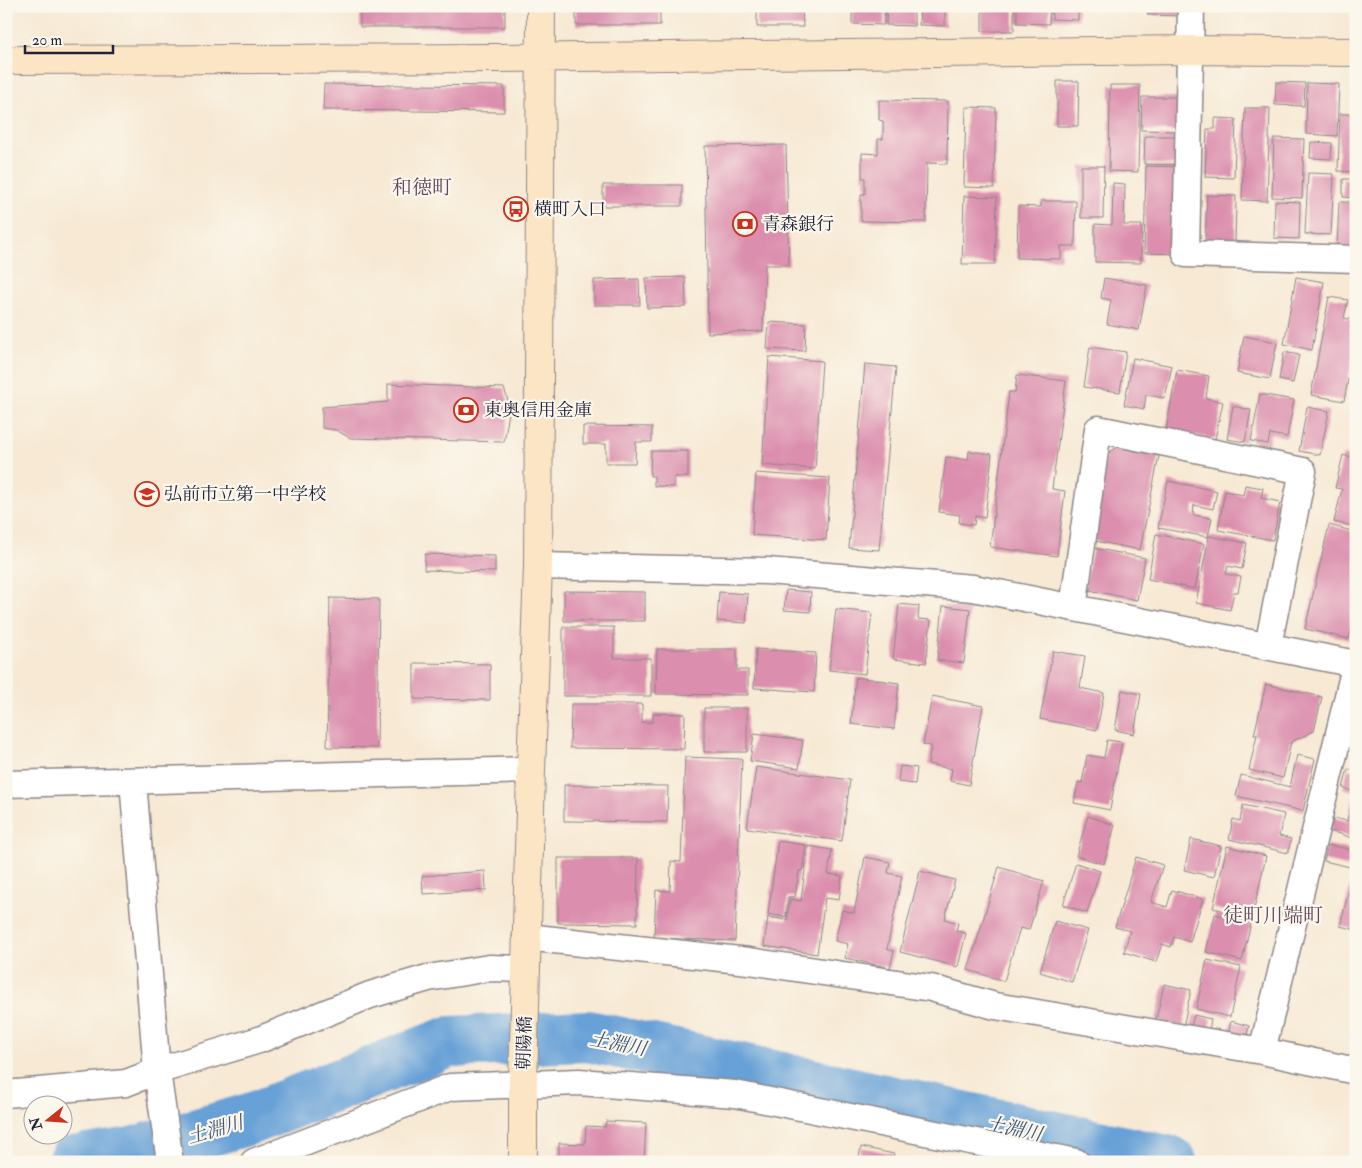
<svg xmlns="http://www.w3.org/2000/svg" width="1362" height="1168" font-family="'IM FELL Double Pica','Noto Serif JP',serif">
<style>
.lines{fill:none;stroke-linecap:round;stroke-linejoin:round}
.river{stroke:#68a1d7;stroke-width:52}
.building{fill:#db8ead}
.street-casing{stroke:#8c8688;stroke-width:29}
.secondary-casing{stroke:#8c8688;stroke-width:30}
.street{stroke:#fff;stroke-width:26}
.secondary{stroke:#fce5c4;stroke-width:28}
.labels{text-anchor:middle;stroke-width:4.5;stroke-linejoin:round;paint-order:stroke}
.poi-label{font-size:18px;fill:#22223b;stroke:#fbf7ec;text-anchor:start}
.street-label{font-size:18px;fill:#22223b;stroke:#fbf7ec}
.water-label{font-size:19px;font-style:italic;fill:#3e5579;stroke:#fbf7ec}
.quarter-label{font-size:20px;fill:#634863;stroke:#fbf7ec}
</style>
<rect width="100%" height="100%" fill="#fbf7ec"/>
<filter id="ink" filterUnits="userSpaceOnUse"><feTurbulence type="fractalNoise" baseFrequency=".02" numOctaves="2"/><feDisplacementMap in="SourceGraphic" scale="10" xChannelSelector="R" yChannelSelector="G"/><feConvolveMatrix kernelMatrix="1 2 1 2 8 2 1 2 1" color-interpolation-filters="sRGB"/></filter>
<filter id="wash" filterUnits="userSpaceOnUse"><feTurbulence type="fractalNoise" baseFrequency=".0096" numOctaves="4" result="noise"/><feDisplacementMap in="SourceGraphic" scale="20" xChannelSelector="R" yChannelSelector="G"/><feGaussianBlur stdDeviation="1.12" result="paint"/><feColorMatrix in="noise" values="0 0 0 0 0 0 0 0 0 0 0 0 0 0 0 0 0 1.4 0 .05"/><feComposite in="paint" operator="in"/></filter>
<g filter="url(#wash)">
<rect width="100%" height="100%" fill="#f7e9d4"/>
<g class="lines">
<!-- river -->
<path class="river" d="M73,1162L132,1153L253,1118L449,1042L588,1036L1171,1162"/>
</g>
<g id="blocks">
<!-- building -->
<path class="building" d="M360,6H505V27H360Z
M576,6H660V25H576Z
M757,6H802L803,27H757Z
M852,6H885L884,25L852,24Z
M887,6H914V26L886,25Z
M920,6H945V26L919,25Z
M982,6H1014V31H982Z
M1017,6H1050L1049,24L1017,23Z
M1052,6H1078V20L1052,19Z
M1148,6H1182V16L1148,15Z
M1057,81H1079L1078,126H1057Z
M1276,82L1305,83L1304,106L1275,105Z
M1307,83L1339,84L1337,136L1306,134Z
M324,84L504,86V112L323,110Z
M1110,85H1140L1138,172L1109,171Z
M1142,97H1179L1178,131L1141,130Z
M879,100L948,101L947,164L927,163L926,222L861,221V194H865V178H862V153L878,154V139H883V121L879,120Z
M966,107L996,108L994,188L964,187Z
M1245,108H1270L1267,201L1242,200Z
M1340,114H1356V172L1338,171Z
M1215,118L1236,119L1234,178L1205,177L1207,129H1215Z
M1145,136H1182L1181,165L1144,164Z
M1274,138L1304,139L1302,198L1272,197Z
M1311,142L1332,143L1331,159L1310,158Z
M786,145L789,265H765L763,331L708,333L705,146Z
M1081,166H1104L1103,218H1081Z
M1146,166L1180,167L1179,254L1144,253Z
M1308,173L1334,174L1331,235L1305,234Z
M1343,179H1356V198L1343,197Z
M1113,183L1125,184L1124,225H1142L1141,263L1095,262V224L1112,225Z
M603,185H682V206H603Z
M1207,195L1236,196L1235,245L1205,244Z
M964,196L997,197L995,264H962Z
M1041,201H1076L1075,246H1061V259L1017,258L1018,206L1041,207Z
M1275,201L1300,202L1299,239L1274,238Z
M1339,202H1356V249L1337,248Z
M685,277L686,307L647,308L646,278Z
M1296,277L1324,282L1312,350L1284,344Z
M1104,278L1147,285L1139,330L1107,324L1111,300L1101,298Z
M639,279L640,305H594V280Z
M1329,297L1348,300L1344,318L1356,320V339L1344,401L1311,395Z
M769,322L806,324L805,351L767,349Z
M1244,336L1277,342L1270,379L1237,373Z
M1090,347L1126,352L1120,392L1084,387Z
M1284,352L1299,355L1293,383L1279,380Z
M769,357L822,361L815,469L762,465Z
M1133,358L1172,366L1165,398L1146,395L1144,409L1124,405Z
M865,364L896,367L879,550L849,548Z
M1177,370L1209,376L1206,398L1223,402L1215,439L1166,430Z
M1017,375L1066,381L1052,489L1065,491L1057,556L990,547L1009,392H1015Z
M388,384L504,388L510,407L504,442L350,438L336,430L322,428V407L388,402Z
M1260,394L1294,400L1287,437L1270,434L1268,444L1251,441Z
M1233,406L1251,410L1245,442L1227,439Z
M1307,407L1329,411L1320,455L1299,451Z
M583,426L652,427V442H636L635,463H606V444H583Z
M1355,434H1356V527L1334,522L1342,489L1335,488L1343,455L1350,457Z
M1118,447L1159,456L1140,550L1090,540L1106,454Z
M651,451H688V477H674V487L654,486V476H650Z
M969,451L992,454L985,518L975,516L974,525L959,523L960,515L939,512L946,457L968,460Z
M756,473L830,478L826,540L752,535Z
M1168,481L1217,491L1213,509L1194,505L1193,515L1212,518L1208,537L1158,528Z
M1245,485L1263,488L1261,498L1280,502L1273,540L1218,530L1225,491L1243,495Z
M1329,525L1356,532V609L1349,639L1305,629Z
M1156,534L1204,544L1195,589L1148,579Z
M1209,536L1247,543L1242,569L1228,566L1226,574L1241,577L1238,592H1234L1230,610L1196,603Z
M1093,548L1145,558L1137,600L1084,589Z
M425,554L495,556V572L424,570Z
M786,590L811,592L810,612L784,610Z
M564,591L645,592V621H564Z
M719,592L748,594L746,623L717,621Z
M330,598L379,599L377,748L327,747Z
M899,604L919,606L918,619L931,620L926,663L893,659Z
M943,606L970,609L964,663L937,660Z
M836,609L872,613L865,674L829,670Z
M563,627H614V658H651V696H563Z
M657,649H737V670H748V695L656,694Z
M756,649L816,653L814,692L754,688Z
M1053,651L1085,656L1080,688L1104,693L1097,730L1040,719Z
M414,663L490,664V700L414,699Z
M856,677L899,683L894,729L851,724Z
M1266,684L1322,697L1314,731L1291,742L1283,778L1249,770L1257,735H1254Z
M1122,690L1141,694L1134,734L1115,730Z
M932,696L983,706L969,785L950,781L952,769L928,764L931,746L923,745Z
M571,704H642V722H653V713L685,714L684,749L570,748Z
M704,708H747V752H704Z
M754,734L803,740L799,768L750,761Z
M1107,740L1122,742L1110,810L1074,803L1078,782L1082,783L1087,755L1104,758Z
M1297,755L1315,759L1303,811L1236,796L1241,775L1290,787Z
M685,757L742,759L735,941L654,938L656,890L670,891L671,861L681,862Z
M900,766L917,768L915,784L898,782Z
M756,767L850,780L842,841L747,828Z
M1348,769L1356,771V839L1330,831L1334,818L1347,821L1355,792L1343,788Z
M564,785L668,786L667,822L564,821Z
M1243,805L1284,814L1279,836L1291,839L1288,853L1229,839L1233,819L1240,821Z
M1088,816L1115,825L1104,864L1076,856Z
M1191,839L1221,846L1214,877L1184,870Z
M778,841L806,845L802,871H799L795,897H788L786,917L768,914Z
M1328,845L1353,850L1350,867L1324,861Z
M808,846L832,850L828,874L842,876L839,900L825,898L817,954L764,946L768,917L787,920L790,899L801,901Z
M1227,846L1266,856L1252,918L1213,908Z
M865,857L890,862L888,873L902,876L887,949L894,951L890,968L845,958L848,944L835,941L842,910L854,913Z
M1136,857L1163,865L1151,902L1167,907L1172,890L1203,899L1190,942L1174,937L1171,947L1162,944L1156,962L1124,952L1130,931L1115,927Z
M558,858H638L637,924L558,923Z
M1076,863L1100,871L1087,913L1063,905Z
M999,867L1044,881L1029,930L1020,928L1004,981L968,970Z
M485,871L486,890L423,894L422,876Z
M920,871L955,880L945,919L958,923L956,931L966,933L958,967L900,952Z
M1352,878L1356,879V930L1340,926Z
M1215,914L1251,923L1242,961L1206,952Z
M1055,921L1088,930L1072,982L1040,972Z
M1207,960L1241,967L1230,1017L1196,1009Z
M1164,984L1191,990L1183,1027L1156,1020Z
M1194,1015L1211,1019L1209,1031L1191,1027Z
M1231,1021L1249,1026L1246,1039L1228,1035Z
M606,1121L646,1123L644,1162H559V1143L585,1144L586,1126L605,1127Z
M861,1147L894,1154L892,1162H858Z"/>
</g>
</g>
<g filter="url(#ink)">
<use href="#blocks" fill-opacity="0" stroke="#8c8688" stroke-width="1"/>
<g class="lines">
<defs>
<path id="street" d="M1191,6L1186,254L1356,259
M538,566L767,571L973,588L1356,664
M1073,608L1098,429L1303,471L1268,646
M133,781L157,1071L170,1162
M6,784L531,770
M526,937L749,961L931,988L995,1006L1262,1051L1356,1071
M1262,1051L1356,663
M6,1094L126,1083L157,1071L259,1040L370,995L428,978L489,968L526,969
M254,1162L450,1087L579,1082L735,1094L1076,1162"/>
<path id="secondary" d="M6,60L498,58L1190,50L1356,52
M523,1162V1085L531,770L538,566L541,6"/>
</defs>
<!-- street casing -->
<use href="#street" class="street-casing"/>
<!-- secondary casing -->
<use href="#secondary" class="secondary-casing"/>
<!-- street -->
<use href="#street" class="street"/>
<!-- secondary -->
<use href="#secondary" class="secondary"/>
</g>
</g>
<!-- icons -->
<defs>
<symbol id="bus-ring" viewBox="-11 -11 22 22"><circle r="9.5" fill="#fbf7ec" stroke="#c8321e" stroke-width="1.5"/><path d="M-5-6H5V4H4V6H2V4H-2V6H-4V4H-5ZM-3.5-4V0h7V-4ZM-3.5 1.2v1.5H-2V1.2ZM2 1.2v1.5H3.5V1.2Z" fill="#c8321e"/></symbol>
<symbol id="bank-ring" viewBox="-11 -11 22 22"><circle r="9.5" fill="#fbf7ec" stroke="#c8321e" stroke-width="1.5"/><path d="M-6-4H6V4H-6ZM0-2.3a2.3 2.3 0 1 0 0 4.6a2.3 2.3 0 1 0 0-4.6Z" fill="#c8321e"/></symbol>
<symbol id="school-ring" viewBox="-11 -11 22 22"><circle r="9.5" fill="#fbf7ec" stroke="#c8321e" stroke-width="1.5"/><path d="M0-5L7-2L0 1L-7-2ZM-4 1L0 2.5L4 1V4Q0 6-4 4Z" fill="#c8321e"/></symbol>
</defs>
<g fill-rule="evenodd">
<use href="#bus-ring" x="502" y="195" width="28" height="28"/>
<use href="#bank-ring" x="731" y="210" width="28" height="28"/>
<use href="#bank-ring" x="452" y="396" width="28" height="28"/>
<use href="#school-ring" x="133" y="480" width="28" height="28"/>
</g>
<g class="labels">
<!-- poi labels -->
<g class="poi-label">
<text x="534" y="215">横町入口</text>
<text x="762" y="230">青森銀行</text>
<text x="484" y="416">東奥信用金庫</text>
<text x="164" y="500">弘前市立第一中学校</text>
</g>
<!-- street labels -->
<g class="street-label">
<text transform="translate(524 1043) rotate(-88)" y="6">朝陽橋</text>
</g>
<!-- water labels -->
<g class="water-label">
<text transform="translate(618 1043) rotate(11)" y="7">土淵川</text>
<text transform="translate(1014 1128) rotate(12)" y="7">土淵川</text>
<text transform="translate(215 1129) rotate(-16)" y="7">土淵川</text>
</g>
<!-- quarter labels -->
<g class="quarter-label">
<text x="422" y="194">和徳町</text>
<text x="1273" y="922">徒町川端町</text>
</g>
</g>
<!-- margin -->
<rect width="1362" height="1168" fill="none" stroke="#fbf7ec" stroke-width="25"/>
<!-- north arrow -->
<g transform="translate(48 1120) rotate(253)"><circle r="24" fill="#fbf7ec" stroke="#a4a2a5"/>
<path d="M0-4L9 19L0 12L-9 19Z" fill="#c8321e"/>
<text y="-8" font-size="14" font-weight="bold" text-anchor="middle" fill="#22223b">N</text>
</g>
<!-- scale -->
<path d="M25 45v8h88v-8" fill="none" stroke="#22223b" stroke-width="2.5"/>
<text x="32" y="45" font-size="15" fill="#22223b" stroke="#fbf7ec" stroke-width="4" paint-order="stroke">20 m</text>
</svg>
